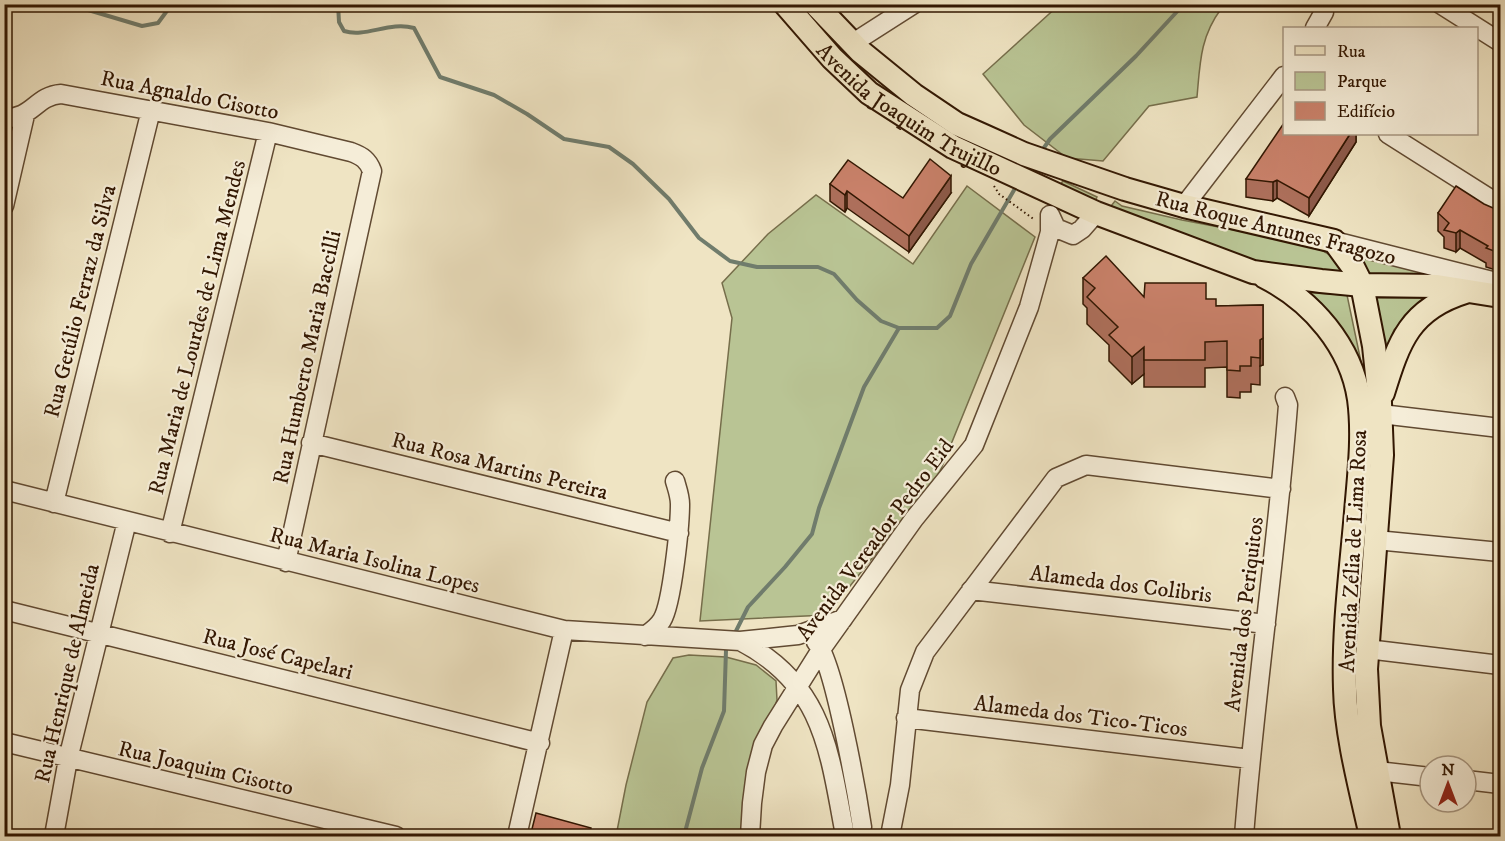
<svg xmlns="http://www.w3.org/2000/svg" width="1505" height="841" font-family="'IM FELL DW Pica',serif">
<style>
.green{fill:#b9c494;stroke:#766e4b;stroke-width:1.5}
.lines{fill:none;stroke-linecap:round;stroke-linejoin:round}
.stream{stroke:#707c6c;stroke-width:4}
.minor-casing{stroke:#614a32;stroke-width:21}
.major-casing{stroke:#321702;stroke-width:26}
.path{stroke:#321702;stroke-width:2;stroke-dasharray:1.5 3;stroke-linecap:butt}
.minor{stroke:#f5edd8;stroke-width:18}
.major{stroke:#efe4c3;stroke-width:22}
.wall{fill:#ad6f5b;stroke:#321702;stroke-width:1.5}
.shaded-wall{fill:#8d5a4a;stroke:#321702;stroke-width:1.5}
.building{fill:#c9816a;stroke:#321702;stroke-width:1.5}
.labels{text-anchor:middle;stroke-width:4.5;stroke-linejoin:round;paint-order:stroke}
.street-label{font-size:22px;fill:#321702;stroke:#f5edd8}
</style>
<rect width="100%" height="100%" fill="#efe4c3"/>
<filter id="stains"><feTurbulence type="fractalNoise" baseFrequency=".00333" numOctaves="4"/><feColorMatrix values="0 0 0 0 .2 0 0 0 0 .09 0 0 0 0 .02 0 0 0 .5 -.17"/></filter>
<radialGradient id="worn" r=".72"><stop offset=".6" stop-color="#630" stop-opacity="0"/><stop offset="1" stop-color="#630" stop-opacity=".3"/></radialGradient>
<!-- green -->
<path class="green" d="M1059,5H1246L1221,9C1200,37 1200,64 1197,97L1149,106L1103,161L1067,158L1024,125L983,74Z
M1063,181L1097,197L1095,202L1059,186Z
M967,186L1035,237L939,474L827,615L700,621L732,318L722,283L768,234L816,195L913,264Z
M1115,201L1122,206L1182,220L1312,245L1332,256L1342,270V273L1288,272L1208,252L1108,210Z
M1359,256L1485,287L1368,280Z
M1297,292L1347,295L1365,381Z
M1373,298H1426L1394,330L1385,353Z
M689,655L726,657L756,665L776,681L777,700L769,725L744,836H616L626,785L647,702L673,658Z"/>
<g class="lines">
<!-- stream -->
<path class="stream" d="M68,4L142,26L158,23L172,4
M338,4L339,22L344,31C366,38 389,21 414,28L440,77L494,95L527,114L564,139L609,147L633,164L669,199L699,238L730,261L757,267H818L834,274L857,300L881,321L899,328H937L950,316L971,264L1017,185
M1041,152L1050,139L1136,56L1184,4
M736,631L748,607L785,567L812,534L819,508L864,387L899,328
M684,836L702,768L724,711L726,650"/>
<defs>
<path id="minor" d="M1440,4L1500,42
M1315,28L1324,12
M853,43L914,4
M4,118C33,119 35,96 61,94L268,132L351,152C362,156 368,160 372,171L286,562
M1388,134L1500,205
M4,206L25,115
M1184,206L1284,76
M1050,215L1056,228L1073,235L1082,229L1096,213
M1334,241L1500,283
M1381,414L1500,428
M311,443L679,533
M4,490L564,630L740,641L798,635L843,619
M54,503L151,110
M170,533L268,132
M1376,540L1500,552
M971,590L1266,624
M4,610L540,743
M645,636C652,631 658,627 662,620C672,604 680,525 680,504C680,496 677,488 675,481
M740,641C824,684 829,751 845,835
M816,642C834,661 857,794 862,827
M1367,649L1500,665
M906,718L1250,759
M4,742L396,836
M1377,771L1430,777
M1466,780L1500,784
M54,836L68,759L127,521
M517,836L564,630
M750,836L752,803L756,772L763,745L773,726L822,648L914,519L974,445L1029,307L1050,232V216
M890,836L900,785L910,690L925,652L1056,478L1086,465L1281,489
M1244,836C1255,692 1277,549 1288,405L1285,397"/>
<g id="major">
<path id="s1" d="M785,4L832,58L869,93L953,147L1096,213L1253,272L1321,281L1362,285L1437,286L1500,296"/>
<path d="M815,4L860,51L914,95L957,124L984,136L1024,154L1125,189L1184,206L1334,241L1353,267L1362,285L1374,346L1380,403L1382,455L1366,669L1369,726L1389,836"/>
<path d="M1265,277C1312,301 1351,346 1359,399C1364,436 1359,475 1356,512C1351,571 1343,630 1345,689C1346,735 1361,791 1371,836"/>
<path d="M1383,393C1399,341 1410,309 1465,292"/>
</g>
</defs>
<!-- minor casing -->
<use href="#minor" class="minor-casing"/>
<!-- major casing -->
<use href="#major" class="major-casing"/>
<!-- path -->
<path class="path" d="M994,186L999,194L1035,220"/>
<!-- minor -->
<use href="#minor" class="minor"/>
<!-- major -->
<use href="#major" class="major"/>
</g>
<!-- wall -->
<path class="wall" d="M1356,134V142L1309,216L1277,198L1273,201L1246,197V179Z
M830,184L903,198L951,193L909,252L847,208L845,212L830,201Z
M1500,211L1499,271L1486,267V263L1460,248L1456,252L1444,248V237L1438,231V213Z
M1083,278L1144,297L1206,299L1216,306L1263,305V365L1260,366V385L1251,384V392H1240V398L1227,397V367L1205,368V387H1144V374L1132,384L1109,361V345L1087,324V308L1083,304Z"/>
<!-- shaded-wall -->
<path class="shaded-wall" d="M1350,134H1356V142L1309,216V198Z
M951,176V193L909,252V236Z
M1277,180V198L1273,201V182Z
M847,191V208L845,212V195Z
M1460,230V248L1456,252V233Z
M1500,252V270L1499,271V253Z
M1263,338V365L1260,366V340Z
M1144,347V374L1132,384V357Z"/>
<!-- building -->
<path class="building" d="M1284,123V134H1350L1309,198L1277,180L1273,182L1246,179Z
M930,159L951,176L909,236L847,191L845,195L830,184L848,160L903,198Z
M1456,186L1484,204L1500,211V252L1499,253L1486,248L1488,246L1460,230L1456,233L1444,230L1449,223L1438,213Z
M1106,256L1144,297L1145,283H1206V299H1216V306L1263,305V338L1260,340V358L1251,357V366H1240V371L1227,370V341L1205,342V360H1144V347L1132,357L1109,335L1118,327L1087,297L1095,288L1083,278Z
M536,813L591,828L589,837H530Z"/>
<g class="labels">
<!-- street labels -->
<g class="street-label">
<text transform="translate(190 94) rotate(11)" y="8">Rua Agnaldo Cisotto</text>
<text dy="8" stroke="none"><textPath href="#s1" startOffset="165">Avenida Joaquim Trujillo</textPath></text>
<text transform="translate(1276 227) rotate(14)" y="8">Rua Roque Antunes Fragozo</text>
<text transform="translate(79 301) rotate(-76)" y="8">Rua Getúlio Ferraz da Silva</text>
<text transform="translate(196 327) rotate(-76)" y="8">Rua Maria de Lourdes de Lima Mendes</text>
<text transform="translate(306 357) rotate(-78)" y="8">Rua Humberto Maria Baccilli</text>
<text transform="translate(500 465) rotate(14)" y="8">Rua Rosa Martins Pereira</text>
<text transform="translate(874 539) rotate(-53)" y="8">Avenida Vereador Pedro Eid</text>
<text transform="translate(1352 551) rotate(-87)" y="8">Avenida Zélia de Lima Rosa</text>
<text transform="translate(375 559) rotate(14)" y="8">Rua Maria Isolina Lopes</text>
<text transform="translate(1121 583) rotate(7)" y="8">Alameda dos Colibris</text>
<text transform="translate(1243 614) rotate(-83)" y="8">Avenida dos Periquitos</text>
<text transform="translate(278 653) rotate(14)" y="8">Rua José Capelari</text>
<text transform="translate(66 673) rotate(-77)" y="8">Rua Henrique de Almeida</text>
<text transform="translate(1081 715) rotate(7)" y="8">Alameda dos Tico-Ticos</text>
<text transform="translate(206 767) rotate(13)" y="8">Rua Joaquim Cisotto</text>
</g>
</g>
<!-- margin -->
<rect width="1505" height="841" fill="none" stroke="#efe4c3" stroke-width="24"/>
<rect x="6" y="6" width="1493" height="829" fill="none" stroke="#321702" stroke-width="3"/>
<rect x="12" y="12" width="1481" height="817" fill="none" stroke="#321702" stroke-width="1.5"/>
<!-- legend -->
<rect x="1283" y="27" width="195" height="108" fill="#f5edd8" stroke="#a79782" stroke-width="1.5"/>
<rect x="1295" y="46" width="30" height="9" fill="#efe4c3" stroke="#a79782" stroke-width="1.5"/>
<text x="1337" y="57" font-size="18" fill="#321702">Rua</text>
<rect x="1295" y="72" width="30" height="18" fill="#b9c494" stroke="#a79782" stroke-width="1.5"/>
<text x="1337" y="87" font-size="18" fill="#321702">Parque</text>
<rect x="1295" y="102" width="30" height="18" fill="#c9816a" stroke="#a79782" stroke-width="1.5"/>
<text x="1337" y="117" font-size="18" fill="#321702">Edifício</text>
<!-- north arrow -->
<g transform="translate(1448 784)"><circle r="28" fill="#f5edd8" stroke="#a79782" stroke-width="1.5"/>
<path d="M0-4.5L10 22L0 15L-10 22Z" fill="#8f2418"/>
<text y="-9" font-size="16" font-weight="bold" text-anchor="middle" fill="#321702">N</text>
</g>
<rect width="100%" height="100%" filter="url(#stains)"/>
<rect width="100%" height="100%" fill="url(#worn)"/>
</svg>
